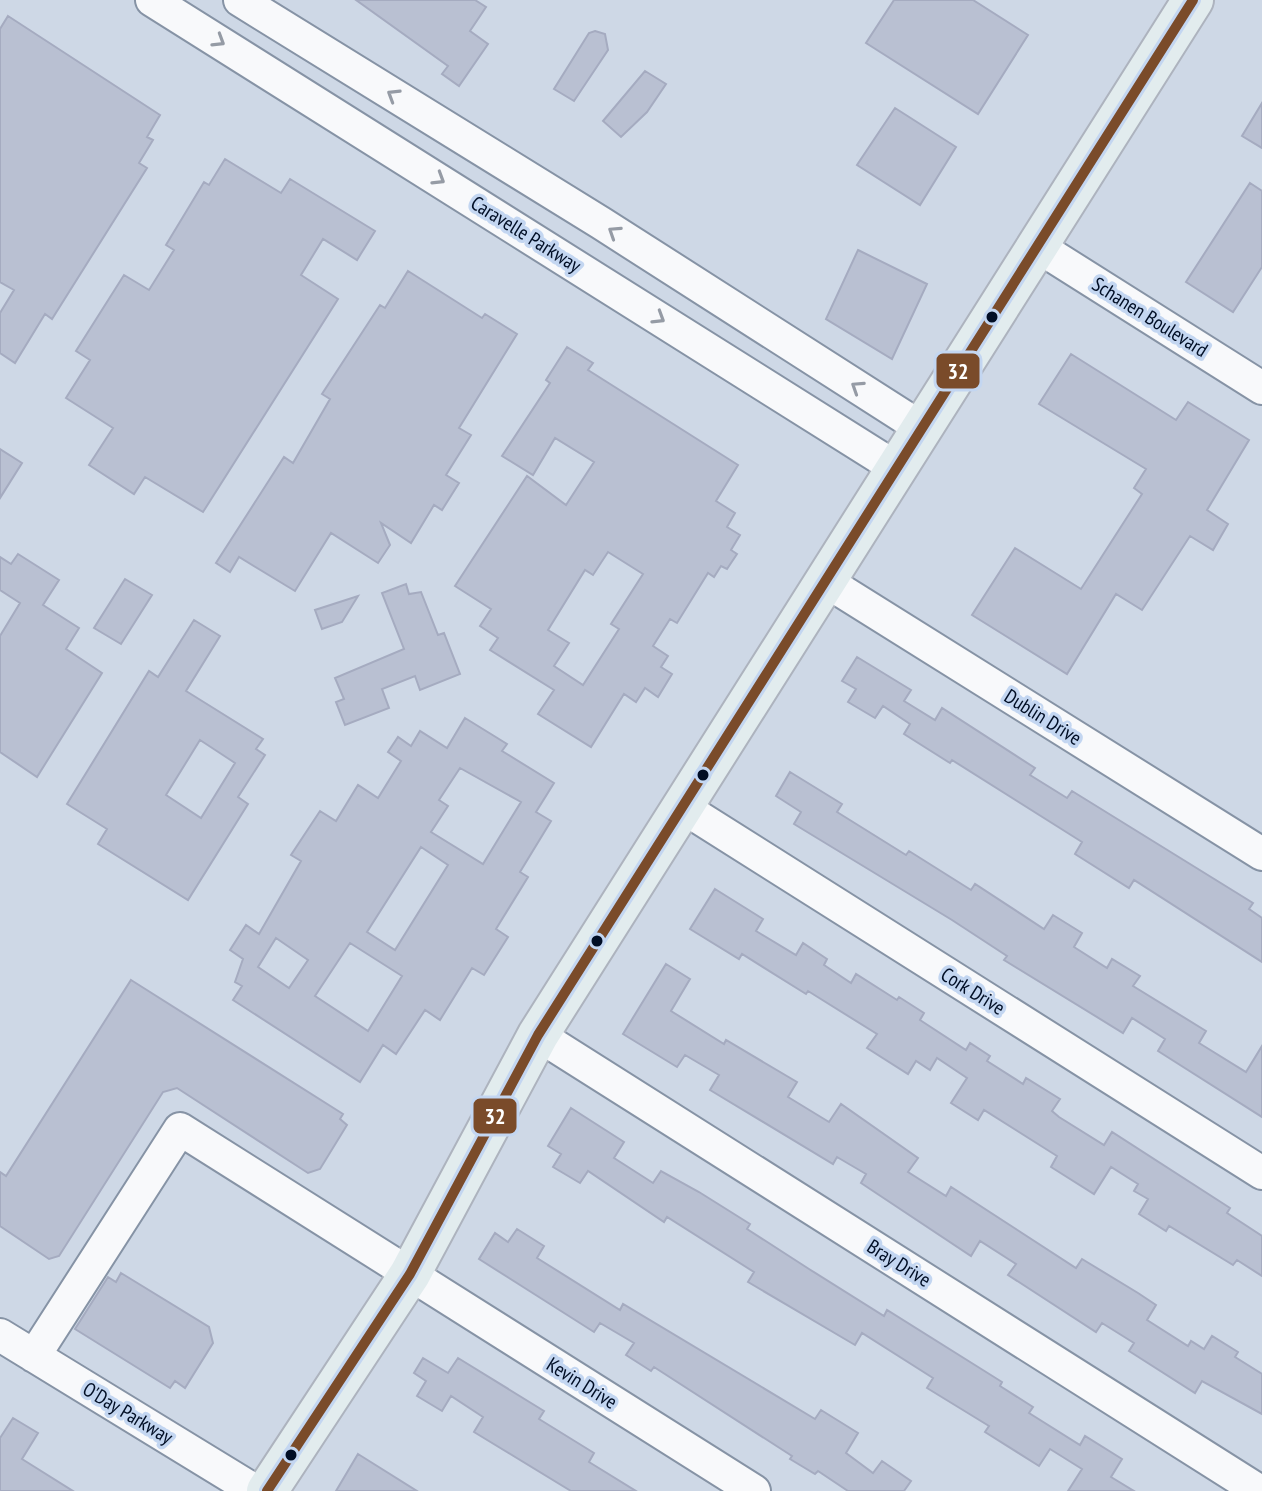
<svg xmlns="http://www.w3.org/2000/svg" width="1262" height="1491" font-family="'PT Sans Narrow',sans-serif">
<style>
.building{fill:#b9c0d2;stroke:#a5abc0;stroke-width:2;fill-rule:evenodd}
.lines{fill:none;stroke-linecap:round;stroke-linejoin:round}
.minor-casing{stroke:#8693a5;stroke-width:36}
.major-casing{stroke:#adb3be;stroke-width:44}
.minor{stroke:#f8f9fb;stroke-width:32}
.major{stroke:#e2ecee;stroke-width:40}
.bus-1-casing{stroke:#c3d6f1;stroke-width:16}
.bus-1{stroke:#7a4b2a;stroke-width:10}
.oneway{stroke:#959ba5}
.bus-dot{fill:#010e25;stroke:#c3d6f1;stroke-width:3}
.labels{text-anchor:middle;stroke-width:7;stroke-linejoin:round;paint-order:stroke}
.street-label{font-size:20px;fill:#010e25;stroke:#c3d6f1}
.line-badge{stroke:#c3d6f1;stroke-width:3}
.badge-label{font-size:22px;text-anchor:middle;font-weight:bold;fill:#fff}
</style>
<rect width="100%" height="100%" fill="#ced8e6"/>
<!-- building -->
<path class="building" d="M356,0H475L486,7L470,31L488,44L459,86L442,74L448,66Z
M894,0H973L1028,35L978,114L866,43Z
M8,16L160,115L147,137L153,140L139,163L147,168L52,319L45,314L15,363L0,353V313L14,290L0,282V29Z
M595,31L605,34L608,50L574,101L554,89L589,33Z
M645,71L666,84L647,112L621,137L603,121Z
M1262,103V148L1242,136Z
M895,108L956,147L920,205L857,165Z
M225,159L281,193L290,179L375,231L357,260L323,239L301,275L338,299L203,512L145,477L134,494L89,465L113,428L66,398L90,360L76,351L124,275L149,290L174,250L166,245L204,182L209,185Z
M1250,183L1262,191V267L1233,312L1186,282Z
M858,250L927,284L892,359L826,319Z
M408,271L482,318L485,314L517,334L459,428L471,435L446,475L459,483L442,510L434,505L411,543L381,523L390,545L378,563L331,533L295,591L239,557L230,572L216,563L284,457L293,463L330,399L322,394L380,305L385,308Z
M567,347L593,363L588,370L738,465L716,501L735,513L727,527L740,535L731,550L737,554L727,569L721,566L714,577L708,573L677,623L670,619L653,646L668,656L661,667L672,674L658,697L645,688L636,702L624,694L591,747L538,714L554,690L490,650L498,638L480,626L491,609L455,586L527,476L566,505L594,462L555,438L533,475L502,456L550,383L546,380ZM608,552L643,574L611,624L619,629L583,685L554,666L569,643L548,630L585,570L593,575Z
M1071,354L1176,420L1188,402L1249,440L1207,510L1228,524L1213,550L1190,536L1142,610L1116,594L1067,674L972,615L1015,548L1081,589L1142,494L1134,488L1146,469L1039,404Z
M0,449L22,463L0,498Z
M18,554L59,580L43,605L79,628L66,649L102,673L37,777L0,752V636L20,603L0,590V557L11,564Z
M125,579L152,595L121,644L94,628Z
M406,584L409,594L421,592L438,635L444,633L460,674L420,690L415,676L382,689L389,708L345,725L336,702L344,699L335,678L404,649L382,593Z
M358,596L342,622L322,629L315,610Z
M194,620L220,636L186,691L263,739L256,749L265,755L238,797L248,804L188,900L98,844L107,829L67,804L149,671L158,677ZM200,740L235,763L201,818L166,795Z
M857,657L911,690L904,701L935,720L942,708L1035,768L1030,775L1067,798L1072,791L1253,903L1249,909L1262,918V962L1134,880L1129,888L1075,854L1082,842L952,760L950,763L904,734L910,724L883,706L875,718L848,702L856,689L842,681Z
M465,718L507,744L502,751L554,783L536,812L551,821L520,872L528,877L496,929L508,937L484,975L472,968L440,1020L425,1010L396,1054L383,1045L360,1082L233,1000L242,986L235,982L243,959L230,950L246,925L259,934L301,861L291,855L320,811L336,821L358,785L378,798L401,761L388,752L398,737L411,746L420,731L447,748ZM460,768L521,802L483,864L431,832L448,806L439,800ZM421,847L448,865L395,950L367,932ZM276,938L308,960L289,988L258,967ZM350,943L402,976L368,1031L315,996Z
M790,772L842,804L837,812L906,855L909,851L971,890L975,884L1044,929L1053,915L1082,933L1074,947L1107,968L1112,959L1140,976L1133,986L1206,1031L1199,1043L1246,1072L1262,1046V1117L1158,1051L1165,1039L1132,1018L1123,1033L1004,960L1007,956L952,920L794,824L801,812L776,796Z
M715,889L763,919L756,931L796,955L803,943L827,959L824,965L851,983L856,974L897,1000L899,997L924,1013L920,1020L966,1050L970,1043L990,1056L987,1061L1023,1084L1026,1078L1060,1099L1052,1111L1059,1117L1104,1145L1112,1132L1230,1208L1227,1213L1262,1236V1276L1237,1260L1233,1265L1169,1226L1166,1231L1139,1214L1148,1199L1134,1191L1138,1184L1111,1167L1094,1194L1051,1167L1057,1156L984,1110L978,1120L951,1103L967,1078L937,1058L930,1070L916,1061L908,1074L867,1048L877,1034L808,991L806,994L742,954L739,959L690,929Z
M666,964L690,979L671,1011L724,1044L726,1040L797,1082L788,1097L829,1122L841,1104L918,1158L908,1172L946,1196L951,1187L1076,1268L1082,1259L1138,1293L1156,1305L1147,1320L1188,1346L1191,1341L1204,1349L1212,1336L1238,1352L1235,1357L1262,1374V1414L1202,1381L1195,1393L1129,1351L1134,1343L1102,1323L1096,1332L1008,1275L1016,1264L980,1241L971,1256L861,1183L866,1174L837,1157L833,1164L710,1090L719,1075L685,1055L677,1067L623,1034Z
M131,980L343,1114L340,1119L347,1125L320,1169L308,1173L177,1088L163,1092L59,1256L49,1259L0,1226V1172L6,1176Z
M571,1108L624,1142L614,1158L653,1183L661,1171L699,1192L750,1224L747,1229L809,1269L884,1316L887,1310L1002,1382L1000,1386L1033,1407L1029,1413L1080,1445L1085,1436L1122,1459L1111,1477L1134,1491H1068L1082,1469L1050,1449L1039,1466L985,1432L989,1426L927,1388L933,1378L862,1333L855,1345L748,1282L754,1272L667,1217L664,1222L588,1171L580,1183L553,1167L561,1154L548,1146Z
M517,1229L544,1246L537,1258L620,1310L623,1304L815,1419L821,1410L858,1433L846,1453L873,1473L882,1461L911,1481L904,1491H848L818,1471L815,1474L790,1459L792,1456L654,1367L651,1371L626,1355L634,1343L600,1323L594,1332L479,1259L495,1233L508,1242Z
M121,1273L209,1327L213,1343L185,1388L175,1381L170,1388L75,1329L108,1277L116,1282Z
M423,1358L448,1373L458,1358L544,1411L539,1419L594,1453L589,1462L636,1491H571L474,1432L483,1417L451,1396L442,1411L417,1396L426,1381L414,1373Z
M13,1418L38,1433L22,1459L73,1491H0V1438Z
M358,1454L417,1491H336Z"/>
<g class="lines">
<defs>
<path id="minor" d="M152,0L898,469
M240,0L601,223L923,429
M1037,246L1262,388
M824,580L1262,854
M684,808L1262,1173
M538,1035L1259,1491
M0,1335L255,1491
M34,1356L180,1129L754,1491"/>
<path id="major" d="M267,1491L410,1274L538,1035L1193,0"/>
</defs>
<!-- minor casing -->
<use href="#minor" class="minor-casing"/>
<!-- major casing -->
<use href="#major" class="major-casing"/>
<!-- minor -->
<use href="#minor" class="minor"/>
<!-- major -->
<use href="#major" class="major"/>
<defs>
<path id="bus-1" d="M267,1491L410,1274L538,1035L1193,0"/>
</defs>
<!-- bus-1 casing -->
<use href="#bus-1" class="bus-1-casing"/>
<!-- bus-1 -->
<use href="#bus-1" class="bus-1"/>
</g>
<!-- one-way arrows -->
<defs><path id="oneway-chevron" d="M-2-3.5L2.5 0L-2 3.5" fill="none" stroke-width="1.6" stroke-linecap="round" stroke-linejoin="round" transform="scale(2)"/></defs>
<g class="oneway">
<use href="#oneway-chevron" transform="translate(219 41) rotate(32)"/>
<use href="#oneway-chevron" transform="translate(393 95) rotate(-148)"/>
<use href="#oneway-chevron" transform="translate(439 179) rotate(32)"/>
<use href="#oneway-chevron" transform="translate(614 232) rotate(-147)"/>
<use href="#oneway-chevron" transform="translate(659 318) rotate(32)"/>
<use href="#oneway-chevron" transform="translate(857 387) rotate(-147)"/>
</g>
<!-- markers -->
<g class="bus-dot">
<circle cx="992" cy="317" r="7"/>
<circle cx="703" cy="775" r="7"/>
<circle cx="597" cy="941" r="7"/>
<circle cx="291" cy="1455" r="7"/>
</g>
<g class="labels">
<!-- street labels -->
<g class="street-label">
<text transform="translate(526 234) rotate(32)" y="7">Caravelle Parkway</text>
<text transform="translate(1150 317) rotate(32)" y="7">Schanen Boulevard</text>
<text transform="translate(1043 717) rotate(32)" y="7">Dublin Drive</text>
<text transform="translate(973 991) rotate(32)" y="7">Cork Drive</text>
<text transform="translate(899 1263) rotate(32)" y="7">Bray Drive</text>
<text transform="translate(582 1383) rotate(32)" y="7">Kevin Drive</text>
<text transform="translate(128 1413) rotate(31)" y="7">O'Day Parkway</text>
</g>
</g>
<g class="line-badge">
<rect x="935" y="352" width="46" height="38" rx="8" fill="#7a4b2a"/>
<rect x="472" y="1097" width="46" height="38" rx="8" fill="#7a4b2a"/>
</g>
<g class="badge-label">
<text x="958" y="379">32</text>
<text x="495" y="1124">32</text>
</g>
</svg>
